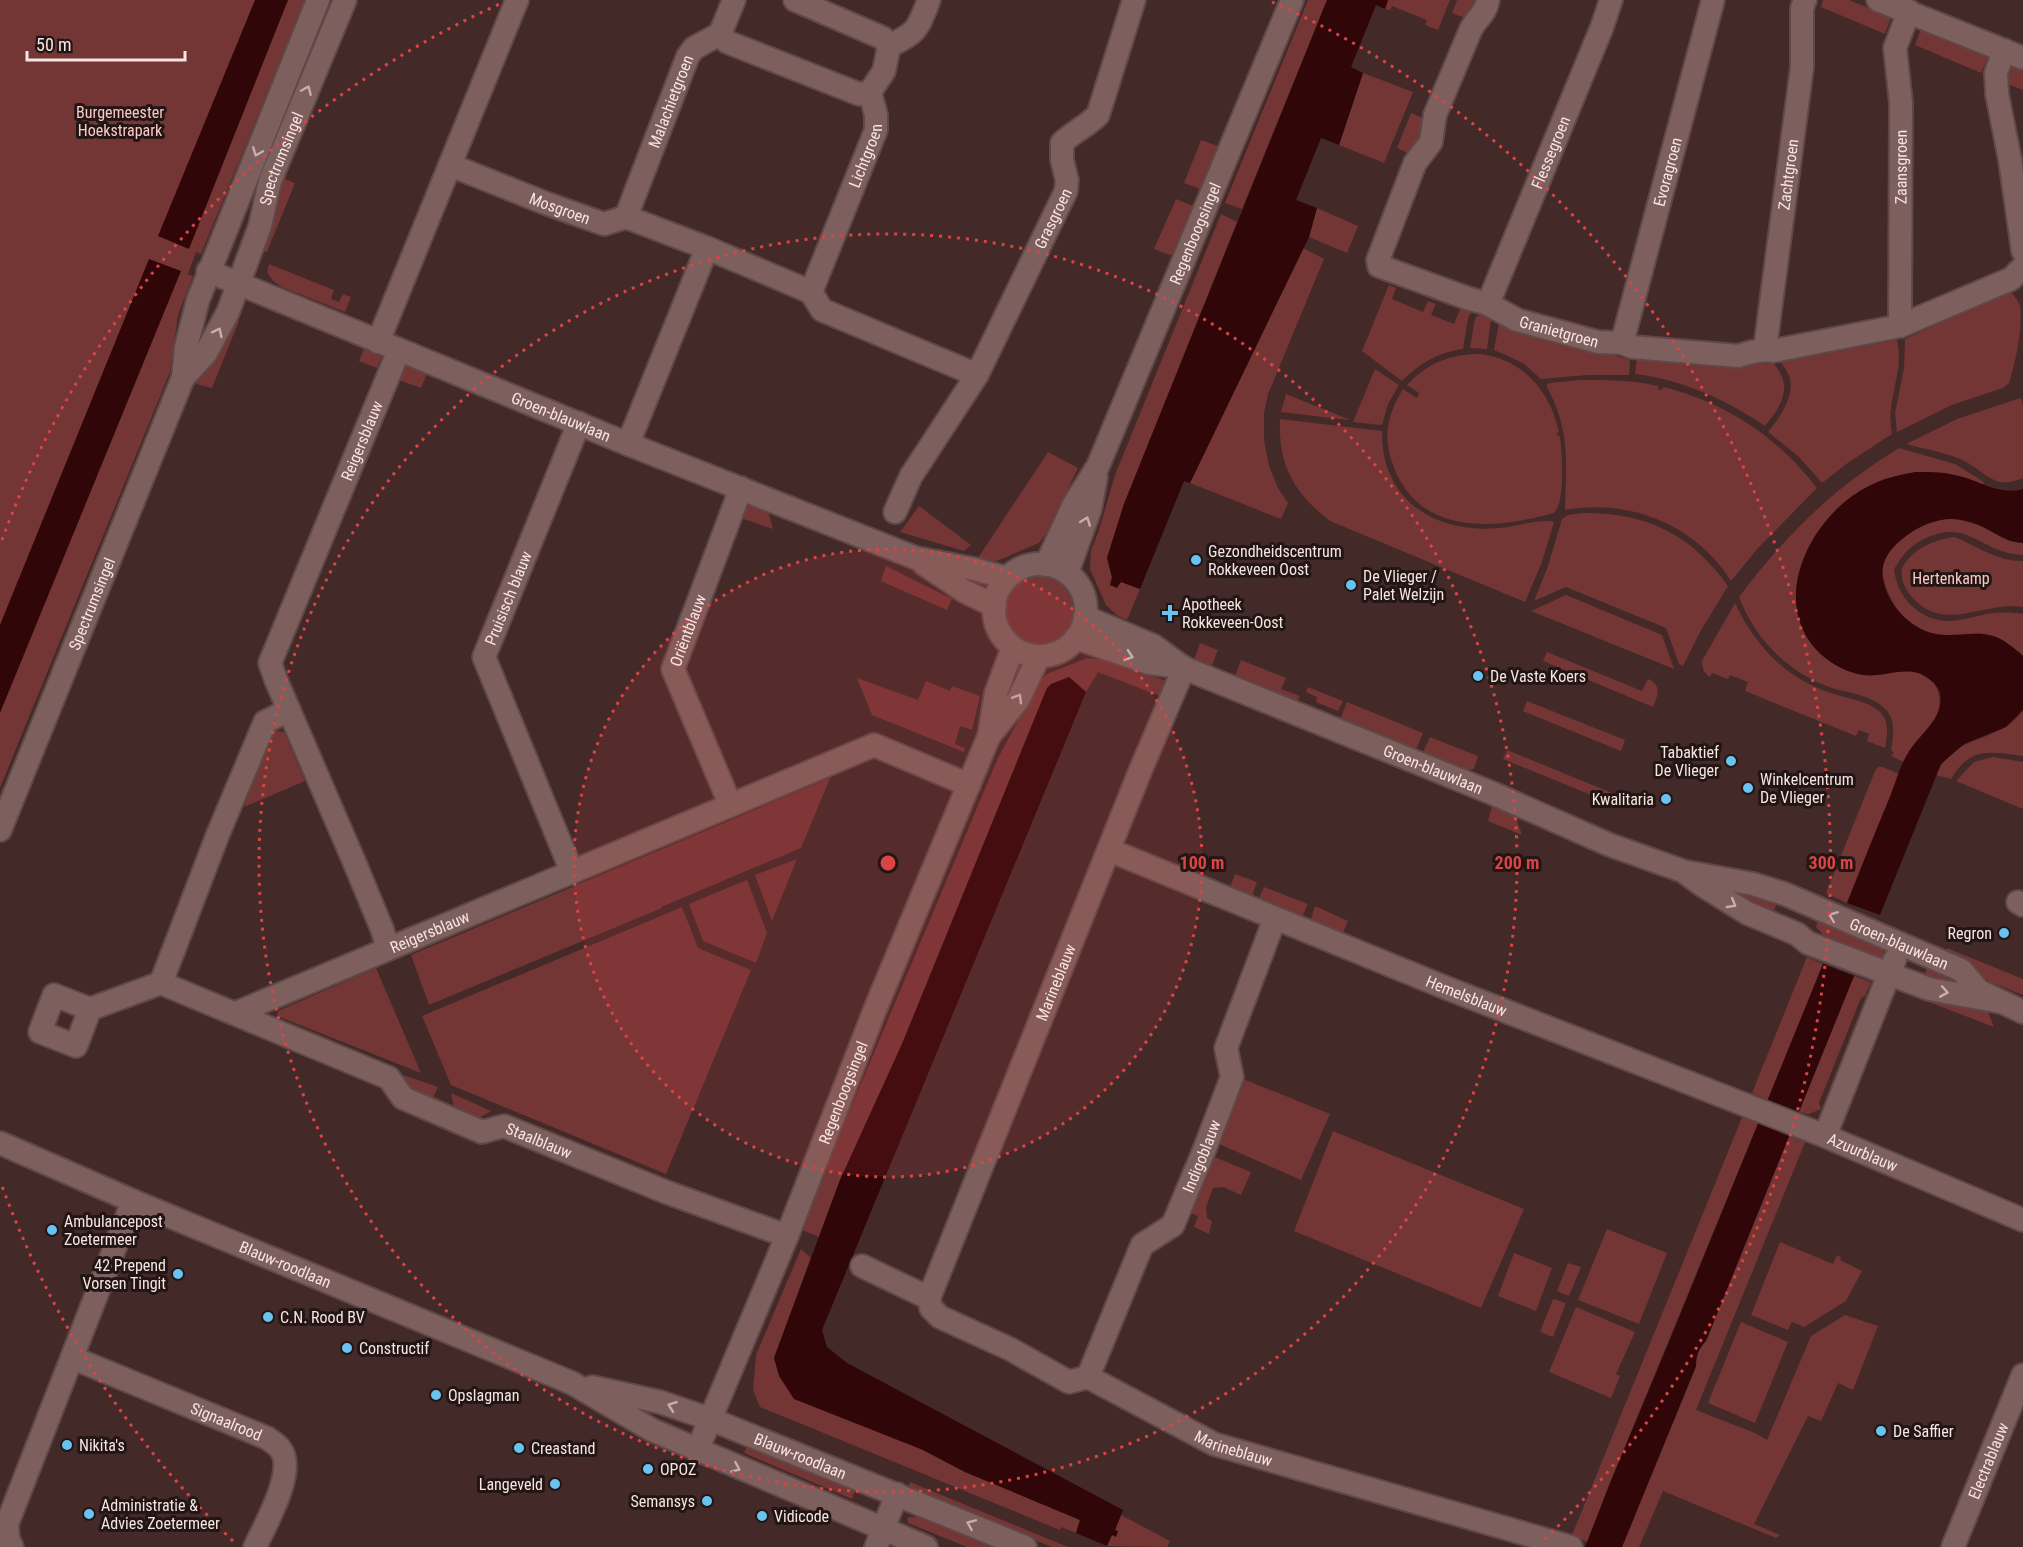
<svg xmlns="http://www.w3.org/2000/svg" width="2023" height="1547" font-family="'Roboto Condensed',sans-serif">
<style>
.green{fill:#743535}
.water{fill:#300608}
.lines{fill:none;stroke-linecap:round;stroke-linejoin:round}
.minor-casing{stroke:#5f4848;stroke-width:26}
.minor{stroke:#7d5f5d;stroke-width:22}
.oneway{stroke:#c6afad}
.ring{fill:none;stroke:#db4444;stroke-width:3;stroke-dasharray:3 6}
.poi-dot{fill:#69c3f1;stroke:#221615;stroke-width:2}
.labels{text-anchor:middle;stroke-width:6;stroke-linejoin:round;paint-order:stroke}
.street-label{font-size:16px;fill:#f7e5e3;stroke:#221615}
.park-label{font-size:16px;fill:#fac8c5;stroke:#221615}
.poi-label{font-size:16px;fill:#f7e5e3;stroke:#221615;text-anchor:start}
.centre{fill:#db4444;stroke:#221615;stroke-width:3}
.ring-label{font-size:18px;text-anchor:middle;font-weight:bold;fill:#db4444;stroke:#221615;stroke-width:6;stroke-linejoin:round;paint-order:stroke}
</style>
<rect width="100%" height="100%" fill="#432928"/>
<!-- green -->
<path class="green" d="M0,0H305L201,254L196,252L188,274L193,276L178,315L170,372L0,788Z
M1308,0H1327L1242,209L1225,203Z
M1388,0H1450L1438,30L1425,25L1427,20L1392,6L1390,10L1385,9Z
M1457,0H1481L1465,18L1452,13Z
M1823,0H1849L1891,17L1885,34L1821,7Z
M1921,28L1988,57L1981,73L1915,45Z
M2012,67L2023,71V90L2005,83Z
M1363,73L1413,92L1384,163L1339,145Z
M1411,113L1425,119L1426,131L1410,154L1397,148Z
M1201,140L1218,146L1200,189L1184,183Z
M282,178L295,183L267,252L262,251Z
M1176,199L1193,206L1175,253L1169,255L1154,249Z
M1317,208L1358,226L1347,253L1309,237Z
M1221,214L1237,222L1124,504L1107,558L1112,578L1140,589L1127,620L1118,616L1106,605L1090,569L1091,550L1099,530L1115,475Z
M1303,248L1324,259L1268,394L1264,413V440L1269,466L1278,488L1288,503L1281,519L1190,483Z
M269,264L334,290L331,299L339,302L343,294L351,297L345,312L282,287L274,282L267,272Z
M1389,285L1396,288L1392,299L1423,312L1428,301L1436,304L1431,315L1454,324L1461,307L1472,311L1468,318L1463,349C1438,352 1419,364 1402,381L1362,351Z
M2006,292L2012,293C2015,297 2018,301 2020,305C2023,329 2016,360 2009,383L2003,388L1952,405L1897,432L1895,413L1904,368L1905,339Z
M1482,313L1490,317L1491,320L1487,349L1470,348L1475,318Z
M234,319L239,321L212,388L196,384L208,362Z
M1499,323L1630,360L1629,375H1588L1541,379L1523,363L1494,350Z
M1897,340C1905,374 1885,399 1892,434L1849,462L1822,483L1799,457L1768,432C1779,418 1794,398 1790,379C1789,373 1784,367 1781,362Z
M365,346L383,353L377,368L359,361Z
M1480,354C1523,359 1550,391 1559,432L1557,433L1558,436H1560C1562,454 1566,500 1554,513C1490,531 1414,535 1391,459C1383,434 1389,411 1403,389L1417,398L1419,393L1407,385C1427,363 1451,354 1480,354Z
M1637,359L1774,364C1794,387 1781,406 1765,426C1725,399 1683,380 1635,374Z
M405,364L428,371L421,388L399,380Z
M1375,369L1399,385L1388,404L1382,425L1353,422Z
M1580,380C1606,380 1633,380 1658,386V389L1662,390L1663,387C1725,402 1778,437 1817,488L1758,548L1731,581C1696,525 1629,498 1565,510C1566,459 1571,432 1546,385L1550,383Z
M1286,394L1348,419V420L1281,412Z
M2021,398L2023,406V478C1993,492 1984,469 1960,459C1943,452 1924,449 1906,444L1957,419Z
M1280,419L1382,431C1381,500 1435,534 1499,528C1514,527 1542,518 1554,522L1542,562L1525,602L1330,521C1294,493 1278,465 1280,419Z
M1899,448L1955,464L1984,482L1983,485L1946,473L1916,472L1884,479L1859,491L1799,618C1809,651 1839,675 1874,675C1886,675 1898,670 1910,671C1933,673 1944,692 1938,713C1932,730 1912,744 1904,762L1891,756L1894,752L1891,751C1893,737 1896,722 1887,711C1875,696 1849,693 1832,688C1788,673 1755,639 1739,597C1786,535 1833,488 1899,448Z
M1048,452L1078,468L1046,534L1039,543L997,561H987L978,558Z
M746,504L768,511L773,529L741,518Z
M919,506L971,545L964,551L900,532Z
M1582,513C1646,512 1691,534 1728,586L1700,632L1683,666L1679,664L1666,628L1566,587L1534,601L1548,566L1562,519L1568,515Z
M1952,518L1979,525L2009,541L2023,543V555C1980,554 1969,516 1922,540C1910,546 1900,557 1894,570C1896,584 1902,597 1912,606C1935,628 1959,621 1986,614C1998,612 2011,612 2023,614V656C2013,646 1998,635 1983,634C1971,633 1959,636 1947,636C1917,634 1895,614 1886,587C1879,568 1884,556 1898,542C1914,528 1931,521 1952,518Z
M1955,537C1977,546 1998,562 2023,561V607C1983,601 1944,634 1912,597C1905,589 1900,579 1902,568C1913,548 1934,540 1955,537Z
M886,566L952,599L947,610L881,581Z
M1005 610a36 36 0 1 1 72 0a36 36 0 1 1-72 0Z
M1566,595L1662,635L1674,669L1531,611Z
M1735,603C1756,647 1786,679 1834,694C1849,699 1870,701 1881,713C1890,723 1887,736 1885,748L1867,741L1869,734L1859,730L1856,736L1745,691L1748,682L1730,675L1728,679L1712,673L1710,677C1704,673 1702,669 1702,661Z
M1200,643L1218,650L1211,667L1194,660Z
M1547,652L1642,691L1648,679C1662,685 1658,695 1653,707L1543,661Z
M1087,658L1104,660L1167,681L1160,696L1098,672L1086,692L1069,677L1047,688L902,1044L840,1180L819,1237L800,1229L998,758L1041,679L1047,674Z
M1241,660L1286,678L1281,689L1300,696L1297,702L1235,676Z
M857,678L918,700L926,681L950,691L952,686L980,696L972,730L960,726L955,744L965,748L964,752L872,715Z
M1308,687L1343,701L1338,711L1316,702L1317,697L1306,692Z
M1527,701L1625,740L1621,751L1523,711Z
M1347,702L1423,733L1416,750L1340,719Z
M2023,710V756C1989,752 1971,746 1951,779L1936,775C1954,732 1999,745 2023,710Z
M276,731L284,732L305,781L244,807L269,736Z
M1430,737L1478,756L1474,769L1468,770L1423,752Z
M1507,750L1617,795L1613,804L1503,759Z
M1993,757L2023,762V809L1956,781L1974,762Z
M1878,767H1883L1899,774L1847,903L1826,893L1875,771Z
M830,778L801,848L661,907L662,908L429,1005L411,955Z
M1492,806L1515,815L1522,835L1488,821Z
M797,859L772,921L755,875Z
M1235,874L1257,882L1252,896L1230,887Z
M747,880L767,933L756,963L703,941L689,904Z
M1264,887L1308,904L1303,915L1290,920L1268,912L1262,900L1259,898Z
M1735,890L1778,901L1772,915L1734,894Z
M1315,906L1348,921L1343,933L1311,919Z
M682,907L698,948L751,970L666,1174L451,1085L422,1016Z
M1818,920L1879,945L1883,950V956L1881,959L1829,941L1816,927Z
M1947,948L2023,979V995L1990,982L1969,966L1945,953Z
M1807,957L1823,964L1768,1100L1752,1093Z
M1928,966L1968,984L1931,981L1925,974Z
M376,968L421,1073L277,1016L278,1011Z
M1854,976L1871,982L1865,996L1861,998L1819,1103L1821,1109L1809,1114L1799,1112Z
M1915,991L1986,1007L1994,1027L1913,996Z
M403,1075L438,1087L433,1098L407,1089Z
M1243,1079L1330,1114L1301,1180L1217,1143Z
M451,1093L491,1111L479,1118L454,1107Z
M1743,1115L1759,1121L1610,1483L1588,1542L1572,1535Z
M1333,1131L1524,1209L1481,1308L1294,1231Z
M1790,1134L1806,1140L1696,1410L1755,1433L1767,1440L1811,1336L1845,1315L1878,1326L1853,1390L1838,1383L1821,1421L1808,1416L1754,1524L1780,1535L1776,1538L1663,1491L1639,1547H1622L1696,1367C1696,1356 1698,1349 1706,1341Z
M1212,1156L1251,1172L1241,1195L1223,1187L1213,1188L1206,1207L1207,1218L1212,1221L1209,1234L1194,1227L1198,1216L1188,1212Z
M1607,1229L1667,1253L1639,1324L1578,1300Z
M1780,1242L1833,1264L1837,1255L1841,1257L1840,1260L1862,1271L1846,1301L1804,1327L1792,1322L1788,1330L1751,1315Z
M801,1249L811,1258L774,1358L923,1450L965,1472L1080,1520L1076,1533L1061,1527L1060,1530L760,1407L753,1390L756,1355Z
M1514,1253L1552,1268L1536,1311L1498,1296Z
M1568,1263L1581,1267L1569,1296L1557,1291Z
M1553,1299L1566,1303L1553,1337L1540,1332Z
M1576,1307L1635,1332L1616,1374L1620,1376L1611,1398L1549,1372Z
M1741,1322L1788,1342L1755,1423L1708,1403Z
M749,1440L857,1485L852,1499L744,1453Z
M910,1482L1068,1547H1052L908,1488Z
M1121,1515L1170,1541L1167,1547L1107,1546L1112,1535L1116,1537L1115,1530Z
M909,1517H919L991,1547H967L908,1523L907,1518Z"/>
<!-- water -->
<path class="water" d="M255,0H288L189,249L158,236Z
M1327,0H1388L1385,9L1376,5L1351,67L1363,73L1339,145L1321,138L1296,200L1317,208L1309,237L1190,483L1184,481L1140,589L1121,582L1117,588L1110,585L1112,577L1107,558L1124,504Z
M149,259L181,271L0,713V625Z
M1916,472C1931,472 1945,472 1959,476C1981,481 1999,496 2023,489V543C2006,542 1996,533 1981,526C1953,512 1924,520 1901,540C1888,551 1880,563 1883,579C1887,601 1902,619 1921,629C1947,642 1969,629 1993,636C2003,639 2012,647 2020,653L2023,656V710L2006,727L1964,744L1941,764L1880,915L1847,903C1861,868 1875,832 1890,797C1896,781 1901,762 1912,747C1924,730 1944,717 1940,693C1938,686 1934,683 1929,679C1909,663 1886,678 1863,675C1843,672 1822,659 1810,642C1774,591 1813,519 1860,491C1878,480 1896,475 1916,472Z
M1069,677L1086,692L822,1330L827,1347L847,1363L1123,1510L1115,1530L1118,1531L1116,1537L1112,1535L1107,1546L1076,1533L1080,1520L965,1472L923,1450L794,1399L779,1376L774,1358L840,1180L902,1044L1047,688L1051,684Z
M1823,964L1854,976L1706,1341C1698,1349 1696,1356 1696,1366L1622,1547H1585L1610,1483L1669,1342Z"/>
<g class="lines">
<defs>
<g id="minor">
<path d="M795,0L883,38L889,46"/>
<path id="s1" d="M1488,0C1486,13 1477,18 1471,29L1435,115L1431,142L1415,163L1378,260L1379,266L1467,298L1488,304L1517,320L1598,342L1622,343L1632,347L1738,356C1750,352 1761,349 1773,351L1900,326L2011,279L2023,267"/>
<path d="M1878,0L2023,58"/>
<path d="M720,34L727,42L859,94L870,92"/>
<path d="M889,46C918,32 917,30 929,0"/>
<path d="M2004,50L1996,73L1997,94L2010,160L2023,251"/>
<path id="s2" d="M450,165L545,203L604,224L626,217L707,248L811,292L822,310L977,375"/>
<path id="s3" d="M626,217L688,56L694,48L720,34L734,0"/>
<path id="s4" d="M208,271L628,444L916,558L974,569L1007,578"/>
<path id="s5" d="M811,292L876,130V115L870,92L884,71L889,46"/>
<path id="s6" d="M1488,304L1602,27L1611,0"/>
<path id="s7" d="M1900,326L1901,103L1895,48L1909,11"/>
<path d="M378,342L517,0"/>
<path id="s8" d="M1622,343L1713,0"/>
<path id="s9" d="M1765,349L1802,67V8L1805,0"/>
<path id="s10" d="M183,378L206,353L228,312L260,226L270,181L345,0"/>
<path d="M628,444L707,248"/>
<path id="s11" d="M895,512L911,476L977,375L1066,191L1067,180L1062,160V143C1073,132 1087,126 1098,115L1134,0"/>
<path d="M924,564L964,591L995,606"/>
<circle cx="1040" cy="610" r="46"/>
<path id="s12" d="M1046,565L1074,504L1098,466L1292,0"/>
<path d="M1067,573L1090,509L1096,477"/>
<path id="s13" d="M1085,617L1154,646L1184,668L1492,793L1610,845L1683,871L1702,885L1747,913L1797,934L1808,943L1929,989L2001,1002"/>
<path d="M1076,638L1149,663L1183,667"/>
<path d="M990,735L1018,700L1039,656"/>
<path id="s14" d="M730,804L673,669L741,488"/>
<path id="s15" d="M0,830L183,378L186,347L198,300L318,0"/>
<path id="s16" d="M1109,850L1444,987L1825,1136L2023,1220"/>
<path id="s17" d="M572,872L484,657L579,423"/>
<path id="s18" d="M1687,872L1753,884L1785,894L1961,970L1979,991L2023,1012"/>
<path d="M2018,902L2023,905"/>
<path id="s19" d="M388,948L382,929L353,859L276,680L270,663L399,350"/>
<path id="s20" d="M161,983L389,1078L403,1098L482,1132L504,1126L666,1192L787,1236"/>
<path d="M161,983L218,834L265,722L289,710"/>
<path d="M90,1009L76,1046L40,1032L54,995L90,1009L161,983"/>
<path id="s21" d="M236,1013L874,745L969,785"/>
<path d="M1825,1136L1895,959"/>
<path id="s22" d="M0,1143L133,1201L572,1383L652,1430L926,1547"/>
<path id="s23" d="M862,1266L929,1298L931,1308L940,1317L1010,1349L1069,1382L1088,1377L1214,1444L1571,1547"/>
<path id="s24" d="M929,1298L1141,769L1184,668"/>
<path id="s25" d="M73,1358L267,1438C271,1441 278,1445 281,1450C296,1472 265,1525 255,1547"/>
<path id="s26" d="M1088,1377L1142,1245L1173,1225L1205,1148L1232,1077L1226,1048L1275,918"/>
<path id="s27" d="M592,1387L660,1402L710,1419L1025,1547"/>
<path id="s28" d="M697,1451L787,1236L876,1007L989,736L996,693L1013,647"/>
<path d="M12,1547L8,1539L7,1524L133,1201"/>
<path d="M876,1547L897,1494"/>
<path id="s29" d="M1953,1547L2023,1375"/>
</g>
</defs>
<!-- minor casing -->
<use href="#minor" class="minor-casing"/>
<!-- minor -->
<use href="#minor" class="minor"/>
</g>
<!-- one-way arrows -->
<defs><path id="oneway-chevron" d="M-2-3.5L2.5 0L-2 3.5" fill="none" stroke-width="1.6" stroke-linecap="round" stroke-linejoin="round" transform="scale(1.5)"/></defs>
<g class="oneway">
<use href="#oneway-chevron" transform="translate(307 90) rotate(-67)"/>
<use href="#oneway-chevron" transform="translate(257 152) rotate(112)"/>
<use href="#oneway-chevron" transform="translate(218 332) rotate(-63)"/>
<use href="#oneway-chevron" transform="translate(1086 521) rotate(-69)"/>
<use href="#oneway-chevron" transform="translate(1129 656) rotate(19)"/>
<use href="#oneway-chevron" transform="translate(1018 698) rotate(-59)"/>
<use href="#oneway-chevron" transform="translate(1732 904) rotate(31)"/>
<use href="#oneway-chevron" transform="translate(1833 916) rotate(-158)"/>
<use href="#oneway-chevron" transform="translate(1944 992) rotate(10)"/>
<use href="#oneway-chevron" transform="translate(672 1406) rotate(-160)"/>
<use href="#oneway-chevron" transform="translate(736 1468) rotate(23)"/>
<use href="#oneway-chevron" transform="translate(971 1524) rotate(-157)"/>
</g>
<!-- distance rings -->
<circle cx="888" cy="863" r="314" fill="#db4444" fill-opacity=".12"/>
<g class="ring">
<circle cx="888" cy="863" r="314"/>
<circle cx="888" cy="863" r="629"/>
<path d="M233 1541A943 943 0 0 1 2 1186M2 540A943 943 0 0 1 504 2M1272 2A943 943 0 0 1 1543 1541"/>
</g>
<!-- markers -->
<g class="poi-dot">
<circle cx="1196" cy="560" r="6"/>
<circle cx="1351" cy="585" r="6"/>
<path d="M1167 604h6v6h6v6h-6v6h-6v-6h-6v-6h6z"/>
<circle cx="1478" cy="676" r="6"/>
<circle cx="1731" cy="761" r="6"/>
<circle cx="1748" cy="788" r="6"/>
<circle cx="1666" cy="799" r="6"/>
<circle cx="2004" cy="933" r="6"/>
<circle cx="52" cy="1230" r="6"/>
<circle cx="178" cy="1274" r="6"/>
<circle cx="268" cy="1317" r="6"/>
<circle cx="347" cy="1348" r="6"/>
<circle cx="436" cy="1395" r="6"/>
<circle cx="1881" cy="1431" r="6"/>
<circle cx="67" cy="1445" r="6"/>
<circle cx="519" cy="1448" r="6"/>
<circle cx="648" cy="1469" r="6"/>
<circle cx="555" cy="1484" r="6"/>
<circle cx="707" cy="1501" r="6"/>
<circle cx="89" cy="1514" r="6"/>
<circle cx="762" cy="1516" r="6"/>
</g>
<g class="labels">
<!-- street labels -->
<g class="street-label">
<text dy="6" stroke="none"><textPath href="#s3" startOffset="124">Malachietgroen</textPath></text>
<text dy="6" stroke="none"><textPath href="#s6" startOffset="164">Flessegroen</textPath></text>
<text dy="6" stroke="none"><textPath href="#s5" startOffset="147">Lichtgroen</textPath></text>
<text dy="6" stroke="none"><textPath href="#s10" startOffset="243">Spectrumsingel</textPath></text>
<text dy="6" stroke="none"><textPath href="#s7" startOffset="159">Zaansgroen</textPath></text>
<text dy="6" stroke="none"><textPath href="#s8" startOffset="177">Evoragroen</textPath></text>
<text dy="6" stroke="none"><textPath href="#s9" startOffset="176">Zachtgroen</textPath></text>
<text dy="6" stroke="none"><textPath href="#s2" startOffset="118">Mosgroen</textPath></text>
<text dy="6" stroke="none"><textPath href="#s11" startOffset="334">Grasgroen</textPath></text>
<text dy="6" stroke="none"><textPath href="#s12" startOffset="364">Regenboogsingel</textPath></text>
<text dy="6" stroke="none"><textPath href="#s1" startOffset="483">Granietgroen</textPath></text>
<text dy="6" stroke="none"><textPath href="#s4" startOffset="382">Groen-blauwlaan</textPath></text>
<text dy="6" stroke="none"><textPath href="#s19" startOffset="549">Reigersblauw</textPath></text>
<text dy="6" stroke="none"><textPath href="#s17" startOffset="296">Pruisisch blauw</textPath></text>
<text dy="6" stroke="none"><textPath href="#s15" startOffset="244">Spectrumsingel</textPath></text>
<text dy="6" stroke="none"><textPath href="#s14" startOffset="188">Oriëntblauw</textPath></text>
<text dy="6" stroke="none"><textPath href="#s13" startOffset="381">Groen-blauwlaan</textPath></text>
<text dy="6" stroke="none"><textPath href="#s21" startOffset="210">Reigersblauw</textPath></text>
<text dy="6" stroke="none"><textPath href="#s18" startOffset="225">Groen-blauwlaan</textPath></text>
<text dy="6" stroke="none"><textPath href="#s24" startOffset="340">Marineblauw</textPath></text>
<text dy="6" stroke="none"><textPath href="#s16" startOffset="386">Hemelsblauw</textPath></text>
<text dy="6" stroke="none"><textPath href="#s28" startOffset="387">Regenboogsingel</textPath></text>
<text dy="6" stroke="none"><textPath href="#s20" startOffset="418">Staalblauw</textPath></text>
<text dy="6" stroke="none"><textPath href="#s16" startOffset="812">Azuurblauw</textPath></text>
<text dy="6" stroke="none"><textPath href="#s26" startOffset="254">Indigoblauw</textPath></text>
<text dy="6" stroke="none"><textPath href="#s22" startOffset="310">Blauw-roodlaan</textPath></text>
<text dy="6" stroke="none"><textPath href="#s25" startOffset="166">Signaalrood</textPath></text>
<text dy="6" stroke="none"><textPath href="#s23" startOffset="424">Marineblauw</textPath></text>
<text dy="6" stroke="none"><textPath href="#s27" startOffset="220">Blauw-roodlaan</textPath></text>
<text dy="6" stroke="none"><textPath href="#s29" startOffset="93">Electrablauw</textPath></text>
</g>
<!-- park labels -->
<g class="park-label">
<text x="120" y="118">Burgemeester<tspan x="120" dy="18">Hoekstrapark</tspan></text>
<text x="1951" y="584">Hertenkamp</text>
</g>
<!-- poi labels -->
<g class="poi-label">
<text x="1208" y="557">Gezondheidscentrum<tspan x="1208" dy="18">Rokkeveen Oost</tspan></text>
<text x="1363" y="582">De Vlieger /<tspan x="1363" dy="18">Palet Welzijn</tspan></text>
<text x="1182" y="610">Apotheek<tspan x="1182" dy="18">Rokkeveen-Oost</tspan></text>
<text x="1490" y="682">De Vaste Koers</text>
<text x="1719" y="758" text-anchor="end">Tabaktief<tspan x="1719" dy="18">De Vlieger</tspan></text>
<text x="1760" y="785">Winkelcentrum<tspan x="1760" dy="18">De Vlieger</tspan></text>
<text x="1654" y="805" text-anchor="end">Kwalitaria</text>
<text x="1992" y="939" text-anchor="end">Regron</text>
<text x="64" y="1227">Ambulancepost<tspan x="64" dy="18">Zoetermeer</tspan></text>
<text x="166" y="1271" text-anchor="end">42 Prepend<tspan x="166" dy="18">Vorsen Tingit</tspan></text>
<text x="280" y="1323">C.N. Rood BV</text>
<text x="359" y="1354">Constructif</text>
<text x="448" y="1401">Opslagman</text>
<text x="1893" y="1437">De Saffier</text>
<text x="79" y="1451">Nikita's</text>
<text x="531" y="1454">Creastand</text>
<text x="660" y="1475">OPOZ</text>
<text x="543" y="1490" text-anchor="end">Langeveld</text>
<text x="695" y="1507" text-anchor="end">Semansys</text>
<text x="101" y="1511">Administratie &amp;<tspan x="101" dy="18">Advies Zoetermeer</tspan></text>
<text x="774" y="1522">Vidicode</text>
</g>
</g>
<circle cx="888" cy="863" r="9" class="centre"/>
<g class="ring-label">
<text x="1202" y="869">100 m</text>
<text x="1517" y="869">200 m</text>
<text x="1831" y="869">300 m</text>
</g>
<!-- scale -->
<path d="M27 51v9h158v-9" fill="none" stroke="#f7e5e3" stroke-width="3"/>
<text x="36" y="51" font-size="18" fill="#f7e5e3" stroke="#221615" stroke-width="4.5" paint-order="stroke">50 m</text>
</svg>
